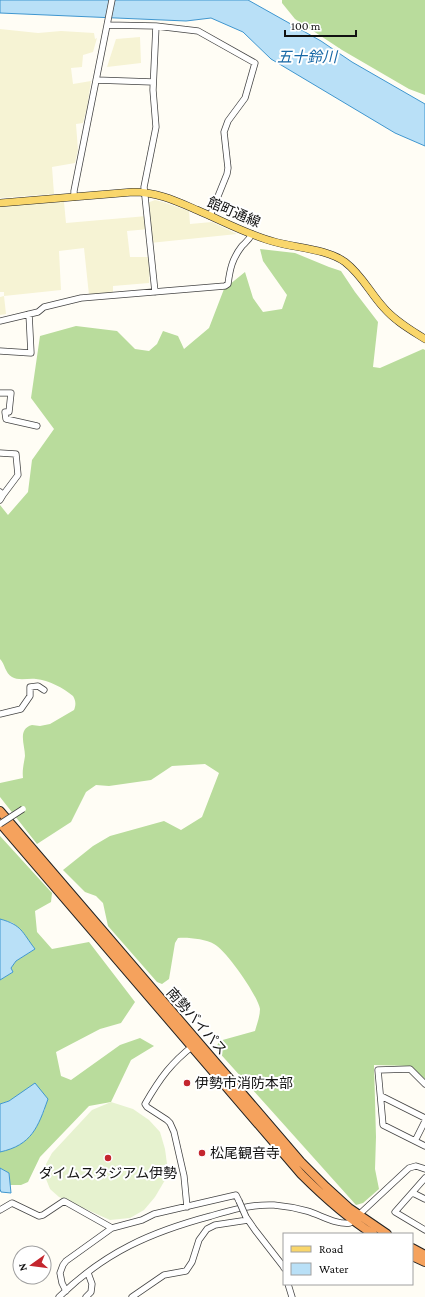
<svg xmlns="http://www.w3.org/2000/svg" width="425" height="1297" font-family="'Crimson Pro','Noto Sans JP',serif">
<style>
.farmland{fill:#f6f3d4}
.forest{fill:#b9dc9c}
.pitch{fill:#e6f2cf}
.water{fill:#b9e0f7;stroke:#3f96cf}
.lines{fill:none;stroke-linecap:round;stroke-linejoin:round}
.minor-casing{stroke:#444;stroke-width:7}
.major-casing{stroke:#222;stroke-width:8}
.highway-casing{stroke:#222;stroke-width:10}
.minor{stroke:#fff;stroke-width:5.5}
.major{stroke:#f9d66b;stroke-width:7}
.highway{stroke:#f5a25d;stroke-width:8}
.minor-bridge-casing{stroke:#444;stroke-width:7;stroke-linecap:butt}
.minor-bridge{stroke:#fff;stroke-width:5.5}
.poi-dot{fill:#c4262e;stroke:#fff;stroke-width:1.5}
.labels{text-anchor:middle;stroke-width:4;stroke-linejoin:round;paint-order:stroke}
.street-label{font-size:14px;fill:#111;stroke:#fff}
.poi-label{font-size:14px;fill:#111;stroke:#fff;text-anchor:start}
.water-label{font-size:15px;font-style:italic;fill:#1768a6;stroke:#fff}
</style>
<rect width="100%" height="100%" fill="#fffdf5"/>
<!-- farmland -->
<path class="farmland" d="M0,29L38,33L61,31L94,33L95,39L97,38L93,52L83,55L82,67L71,68L73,84L91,81L87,108L83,123L76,124L78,150L75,163L52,167L54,194L0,198Z
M140,37L141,63L107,67L116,39Z
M155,200L163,202L189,211L190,224L212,222L237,234L150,243L149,229L127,231L130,257H151L149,283L113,286V292L89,295L84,248L59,251L61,290L4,296L6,314L0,315V297L4,296V292H0V206L45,202H64L66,223L147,216V203Z"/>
<!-- forest -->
<path class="forest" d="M282,0H425V95L409,89L342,50L295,19L282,3Z
M260,249L295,253L329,267L341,271L355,292L378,322L373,367L380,368L423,349L425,350V1079L410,1066L374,1065L376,1137L375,1169L379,1189L363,1203L356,1205L216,1049L219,1041L255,1031C257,1024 260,1016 260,1009C258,996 226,950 214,944C206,939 187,937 178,938L175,943L169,979L162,984L157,982L108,926L103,903L96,896L85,892L63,870L93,846L110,836L164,821L181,830L202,817L219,773L205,764L172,766L151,780L109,786L96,785L86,792L71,822L37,844L0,797V783L23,778C22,770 24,763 25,756C25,745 17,729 32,725L40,726L50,724L74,710C76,705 76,701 73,696C63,688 49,680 36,679C29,678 18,681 12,677C5,673 5,664 0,659V505L8,515L28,492L32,460L54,429L31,398L40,336L76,326L117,331L135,349L149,351L157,344L163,331L178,336L184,349L209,328L224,289L245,272L253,298L263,312L282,309L287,295L263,261Z
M0,836L52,893L51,902L35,911L37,932L52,949L89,942L135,1002L121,1023L100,1029L56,1052L61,1076L71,1080L120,1045L140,1038L154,1046L131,1060L111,1102L89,1106L40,1157L28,1182L21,1185H9L10,1179L9,1173L0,1168V1152L34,1131L45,1109L23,1092L9,1101L0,1104V980L13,972L11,968L16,961L35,949L13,923L0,919Z"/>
<!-- pitch -->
<path class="pitch" d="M111,1102L133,1109L149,1120L160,1132L165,1149L167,1164L165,1180L155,1197L144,1210L130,1218L110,1220L59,1197L50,1189L46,1179V1164L52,1153L92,1110Z"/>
<!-- water -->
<path class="water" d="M0,0H248L321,41L352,62L425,104V146L395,133L271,59L243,32L211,18L186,21L0,13Z
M0,919C22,925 22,932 35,949L16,961L11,968L13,972L0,980Z
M35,1083L48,1099C38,1127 32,1145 0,1152V1104L9,1101Z
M0,1168L9,1173L11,1193L1,1192L0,1189Z"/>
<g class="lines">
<defs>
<path id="minor" d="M107,25L156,26L198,31L255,63L245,98L228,121L224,132L228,168L227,174L210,216
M96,80L153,82
M74,197V191L112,0
M155,292L144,187L156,127L153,90L156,26
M0,321L38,312L44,307L81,298L225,286L228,284C230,269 232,259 242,246C246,242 249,240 252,234
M0,351L31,353L29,314
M0,393H11L9,412H5L6,419L37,426
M0,453L16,454L18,475L3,495
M0,492L3,495L0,500
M0,714L21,709L30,696V687L38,686L44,690
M425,1084L410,1069L378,1070L383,1125L425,1146
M381,1096L425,1118
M415,1141L425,1121
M425,1178L395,1212L425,1230
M413,1193L425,1199
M187,1207L184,1176L174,1132L170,1123L167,1120L147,1107L145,1104C160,1078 171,1063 194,1045
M0,1210L12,1203L39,1216L43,1215L64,1201L112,1228
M246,1217L255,1230L283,1266L284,1268
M288,1284L292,1297
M66,1291L62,1283L60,1273L63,1265L66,1261L112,1228L142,1220L154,1214L236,1195L239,1201
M59,1297C105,1252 151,1232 211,1216C231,1210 252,1204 274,1205C285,1206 296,1208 307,1211C321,1215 336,1225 350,1223L409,1168L416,1166L425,1169
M86,1297L91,1292L92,1284L88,1273
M132,1297L164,1275L186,1271L192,1262L199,1240L207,1229L215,1225L248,1220"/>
<path id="major" d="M0,203L133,192C157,192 176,201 197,210C223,221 248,235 275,242C297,248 327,249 345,262C362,275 370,293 384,308C395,321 411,330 425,339"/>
<path id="highway" d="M0,811L301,1162L326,1187L349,1208L387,1234
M0,823L301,1174C323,1196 346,1217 373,1234
M412,1248L425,1255
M412,1256L425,1262"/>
</defs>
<!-- minor casing -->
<use href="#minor" class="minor-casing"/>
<!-- major casing -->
<use href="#major" class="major-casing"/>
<!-- highway casing -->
<use href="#highway" class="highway-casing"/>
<!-- minor -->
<use href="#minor" class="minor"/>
<!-- major -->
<use href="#major" class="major"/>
<!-- highway -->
<use href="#highway" class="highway"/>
<defs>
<path id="minor-bridge" d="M0,824L23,809
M239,1201L246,1217"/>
</defs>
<!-- minor-bridge casing -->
<use href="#minor-bridge" class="minor-bridge-casing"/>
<!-- minor-bridge -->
<use href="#minor-bridge" class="minor-bridge"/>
</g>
<!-- markers -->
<g class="poi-dot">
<circle cx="187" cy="1083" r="4"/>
<circle cx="202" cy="1153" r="4"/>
<circle cx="108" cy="1158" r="4"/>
</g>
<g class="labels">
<!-- street labels -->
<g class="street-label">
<text transform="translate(234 212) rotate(23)" y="5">館町通線</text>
<text transform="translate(197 1021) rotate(49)" y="5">南勢バイパス</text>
</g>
<!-- poi labels -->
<g class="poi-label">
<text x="195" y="1088">伊勢市消防本部</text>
<text x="210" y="1158">松尾観音寺</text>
<text x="108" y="1178" text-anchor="middle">ダイムスタジアム伊勢</text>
</g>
<!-- water labels -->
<g class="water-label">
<text x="307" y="62">五十鈴川</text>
</g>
</g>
<!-- legend -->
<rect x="283" y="1233" width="130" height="52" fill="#ffffff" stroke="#a0a0a0"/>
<rect x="291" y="1246" width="20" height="6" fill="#f9d66b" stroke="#a0a0a0"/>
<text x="319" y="1253" font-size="12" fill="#111111">Road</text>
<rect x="291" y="1263" width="20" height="12" fill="#b9e0f7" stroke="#a0a0a0"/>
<text x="319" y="1273" font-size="12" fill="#111111">Water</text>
<!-- north arrow -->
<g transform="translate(32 1265) rotate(256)"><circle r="19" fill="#ffffff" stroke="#a0a0a0"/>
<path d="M0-3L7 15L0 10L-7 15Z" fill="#c4262e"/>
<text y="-6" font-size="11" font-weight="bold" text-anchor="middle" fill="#111111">N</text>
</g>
<!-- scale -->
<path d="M285 30v6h71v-6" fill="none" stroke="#111111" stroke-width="2"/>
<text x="291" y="30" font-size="12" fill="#111111" stroke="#ffffff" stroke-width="3" paint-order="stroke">100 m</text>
</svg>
